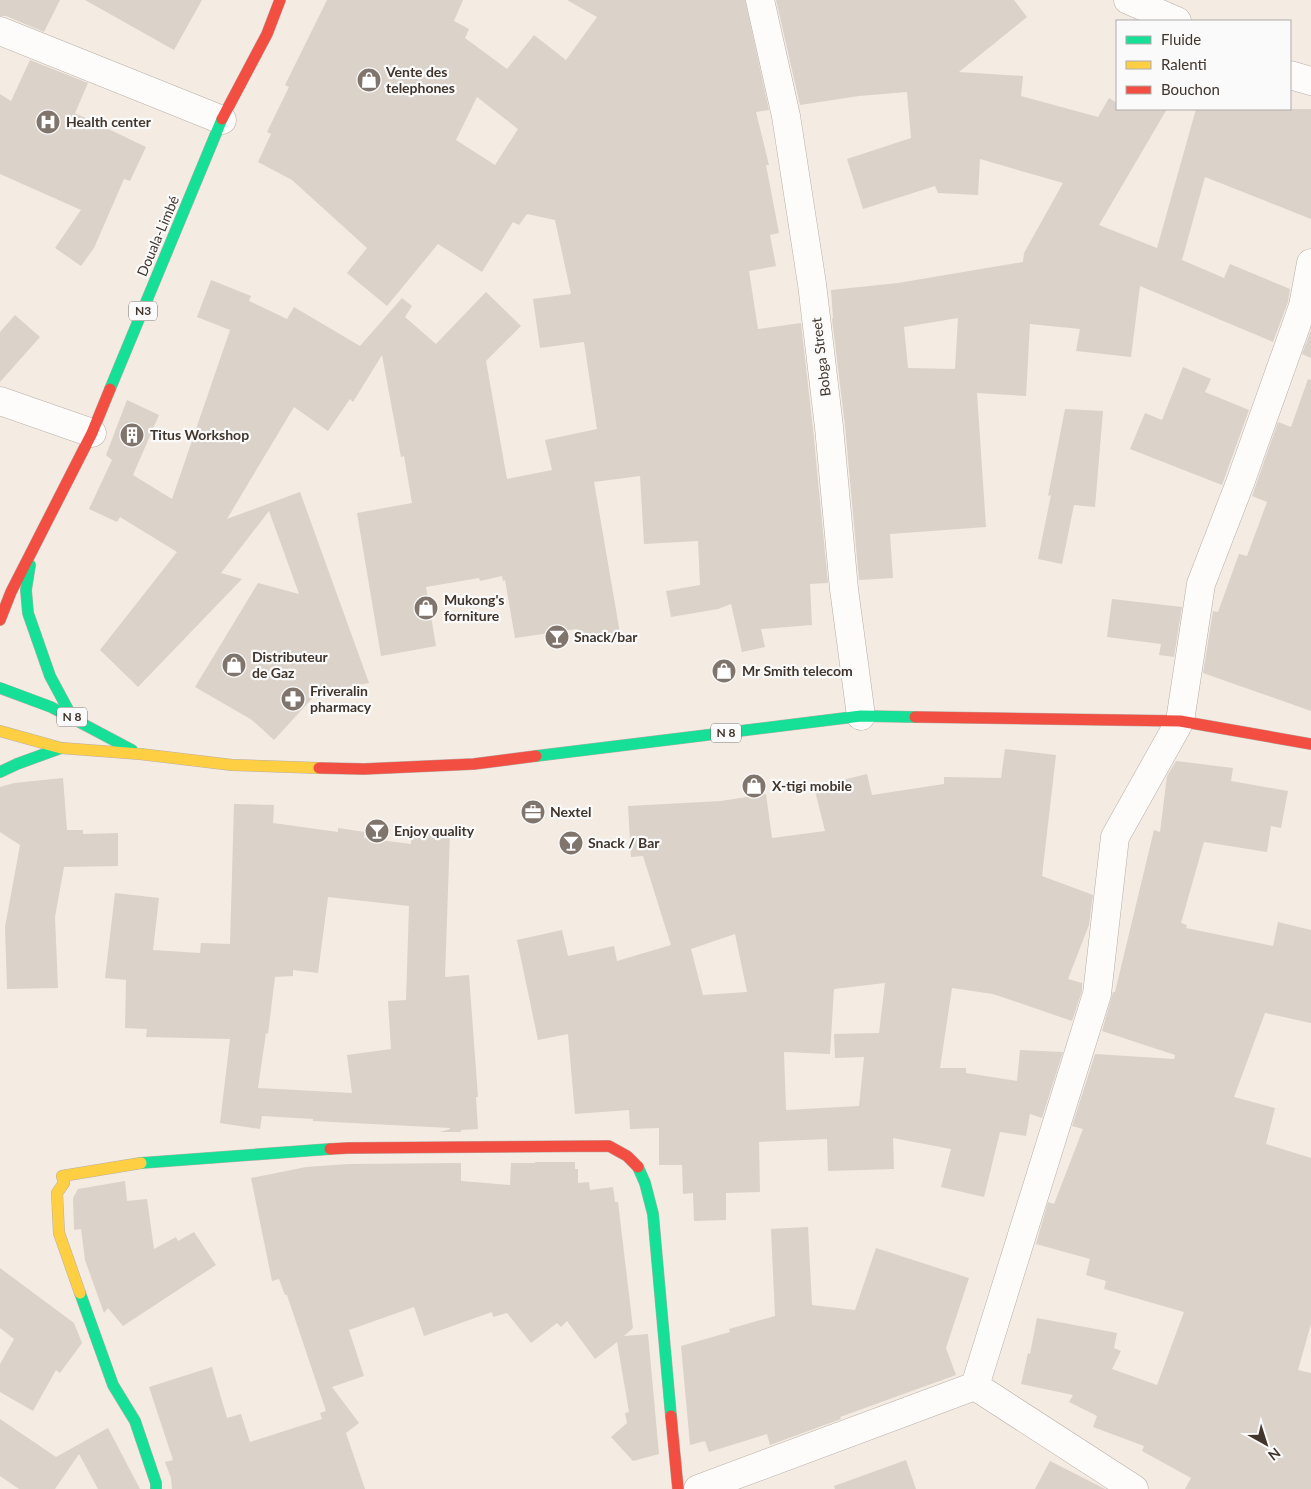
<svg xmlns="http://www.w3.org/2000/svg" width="1311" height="1489" font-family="Lato,sans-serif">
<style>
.building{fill:#dbd2ca;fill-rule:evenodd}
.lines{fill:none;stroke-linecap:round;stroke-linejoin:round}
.street-casing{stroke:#b8aea6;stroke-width:29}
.fast-casing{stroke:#b8aea6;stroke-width:12}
.slow-casing{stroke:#b8aea6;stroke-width:12}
.jam-casing{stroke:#b8aea6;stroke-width:12}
.street{stroke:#fdfcfb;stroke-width:28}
.fast{stroke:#16e098;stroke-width:11}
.slow{stroke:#ffcf43;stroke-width:11}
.jam{stroke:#f24e42;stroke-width:11}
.labels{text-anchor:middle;stroke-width:4.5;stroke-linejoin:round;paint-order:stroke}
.shield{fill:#fafafa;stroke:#78706a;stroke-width:1}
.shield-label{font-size:12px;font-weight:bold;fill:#41352c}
.poi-label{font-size:14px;font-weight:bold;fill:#41352c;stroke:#fafafa;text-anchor:start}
.street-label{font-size:14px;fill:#41352c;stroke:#fafafa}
</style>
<rect width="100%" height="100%" fill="#f4ebe3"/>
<!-- building -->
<path class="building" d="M0,0H60L44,32L6,16H0Z
M85,0H202L174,50Z
M327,0H463L454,21L469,29L465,38L507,69L534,35L566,60L597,17L567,0H745L769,110L756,112L769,165H766L779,233L770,235L776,266L749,271L758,329L801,323L813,429L828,583L810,584L812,625L761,629L765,647L742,652L731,604L718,609L671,617L666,591L700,585L698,541L644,544L640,476L594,482L621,639L599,643L598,641L580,644L577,629L515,638L505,580L503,581L502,576L480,581L479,578L426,587L436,646L381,656L357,513L412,503L404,456L401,457L382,355L353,402L350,399L328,431L294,407L227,519L300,492L369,683L318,692L274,740L252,720L195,687L258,583L299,594L269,511L221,573L242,579L138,687L100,650L177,552L120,517L117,522L89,509L112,460L106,455L127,400L159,415L133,475L172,499L230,330L197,317L211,280L251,296L249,301L287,319L294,307L360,346L402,298L412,306L405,317L436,344L486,292L521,326L486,361L507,479L552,470L545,440L597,429L584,342L540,348L533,299L571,294L555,220L527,214L519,225L513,222L482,272L438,244L387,306L347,273L367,248L292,180L258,162L271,134L267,132L289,87L285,85ZM477,97L518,129L495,165L456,140Z
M776,0H1014L1027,17L959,72L1023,76L1021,96L1098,117L1109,98L1117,103V109H1167L1099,225L1157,248L1196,109H1311V219L1205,177L1182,260L1224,278L1230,264L1290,289L1288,302L1273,342L1140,286L1131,357L1076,351L1080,329L1030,324L1026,396L977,393L986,527L890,534L893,578L859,580L845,426L832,319L833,318L831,290L898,283L1023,262L1024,253L1063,183L980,159L978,195L938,193L935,186L863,209L847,159L911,138L907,92L859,96L800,105ZM958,318L955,369L908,368L904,327Z
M30,60L88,83L75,113L146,147L130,181L124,179L94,248L81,266L55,248L81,210L0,174V94L11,101Z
M15,315L40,337L0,382V332Z
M1311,330V358L1302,354Z
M1183,367L1211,379L1205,392L1249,410L1222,485L1130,449L1145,413L1162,420Z
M1308,379L1311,380V711L1203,673L1213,611L1218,612L1239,554L1247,556L1267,502L1252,496L1278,422L1291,427Z
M1065,409L1103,411L1095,507L1074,505L1062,564L1038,559L1051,495L1048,496Z
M1112,599L1182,607L1174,657L1159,655L1161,644L1107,637Z
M1005,749L1056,755L1042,876L1093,895L1089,925L1068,979L1082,983V991L1072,1021L993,994L952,988L940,1068H966V1073L1017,1081L1020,1050L1063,1052L1042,1118L1030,1114L1026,1136L1000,1132L984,1197L941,1187L951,1149L893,1138L894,1169L828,1171L827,1139L759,1142L760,1192L726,1193V1220L694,1221L693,1193L683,1194L682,1165H659V1128L630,1129L629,1110L575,1114L568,1034L538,1040L517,940L562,930L568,956L614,946L617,961L671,945L643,856L631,857L628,806L721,801L766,794L772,838L825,831L814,787L867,774L872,795L944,784V777L1001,778ZM735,934L747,992L703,995L691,949ZM885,983L879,1033L834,1034L835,1058L864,1057L859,1106L786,1110L784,1052L830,1054L834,989Z
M1176,761L1233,768L1231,781L1288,791L1281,828L1271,826L1267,852L1204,842L1181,923L1187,925L1186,928L1273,946L1278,922L1311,930V1023L1265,1013L1234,1097L1275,1108L1266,1144L1311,1158V1324L1298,1370L1311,1373V1489H1185L1191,1478L1142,1451L1144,1446L1093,1427L1097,1416L1069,1402L1073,1395L1021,1384L1028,1353L1030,1354L1037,1318L1117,1333L1114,1348L1121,1351L1112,1369L1157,1385L1184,1312L1104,1289L1106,1281L1086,1275L1090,1259L1036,1244L1048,1202L1054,1204L1083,1129L1072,1126L1095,1054L1174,1059L1175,1055L1102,1031L1113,992H1115L1154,830L1160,832L1167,776Z
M63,778L67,830H83V834L118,833V866L64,867L55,917L58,988L7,989L5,927L20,845L0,832V787L14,783Z
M234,804L274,805L273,823L338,832V828L365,832L364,838L411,844V831L450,832L445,977L469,975L478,1097H476L478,1129L461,1130V1132H440L450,1129V1128L313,1121V1119L262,1116L260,1129L220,1123L230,1039L146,1037L147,1029L125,1028L126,980L105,978L115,893L159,898L153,950L200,953L201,943L230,944ZM328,897L409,906L406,1000L388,1001L391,1049L347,1055L352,1093L258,1088L266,1033L268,1034L275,977L293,976V970L318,973Z
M535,1162H575V1169H578V1183L589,1182L590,1190L613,1187L615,1202H618L633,1328L624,1336L648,1334L659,1454L633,1461L611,1437L627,1423L625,1413L629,1412L617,1342L595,1359L567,1321L561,1327L557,1323L531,1343L507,1313L493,1317L492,1312L424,1336L414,1307L349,1330L364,1376L332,1387L359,1423L346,1433L365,1489H172L171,1478L165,1462L173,1460L149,1387L212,1367L227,1418L241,1414L250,1442L322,1419L320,1413L326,1411L287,1295H285L279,1279L272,1281L251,1178L306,1167L349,1164L461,1163V1181L510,1185L511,1163H535Z
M125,1181L127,1201L147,1199L154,1249L176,1237L178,1241L194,1232L216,1265L123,1326L108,1308L104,1313L85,1260L81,1229L74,1230L73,1198L78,1189Z
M808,1227L812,1305L855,1310L876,1248L969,1278L946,1348L956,1375L840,1417L841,1419L770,1445L767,1434L709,1452L705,1441L690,1445L681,1346L730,1332L729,1329L775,1316L771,1229Z
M0,1268L74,1323L82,1343L60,1373L56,1370L33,1411L0,1392V1364L14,1339L0,1328Z
M0,1419L56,1457L108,1428L140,1489H98L79,1454L55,1489H19L0,1476Z
M906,1460L916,1489H835L834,1486Z
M1050,1461L1105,1489H1035Z"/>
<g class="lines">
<defs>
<path id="street" d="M760,0L786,116L812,284L829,427L844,589L861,716
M1128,0L1177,21
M0,31L222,120
M1290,75L1311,81
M0,401L92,433
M975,1386L1097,994L1115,837L1180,721L1201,584L1240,483L1303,306L1311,263
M698,1489L975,1386L1134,1489"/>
<path id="fast" d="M110,389L222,119
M30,565L26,590L28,613L50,676L72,717
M0,688L51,707L132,750
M536,756L861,716L915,717
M0,772L17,764L61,748
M141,1163L330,1149
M638,1167L645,1183L653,1214L671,1416
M80,1293L113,1385L135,1421L156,1483V1489"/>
<path id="slow" d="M0,731L61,748L140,754L232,765L319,768
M80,1293L59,1233L57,1193L64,1183L62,1176L141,1163"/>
<path id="jam" d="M222,119L267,34L280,0
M0,620L11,592L92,433L110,389
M915,717L1180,721L1311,744
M319,768L364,769L474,764L536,756
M330,1149L348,1148L609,1146L627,1156L638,1167
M671,1416L678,1489"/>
</defs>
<!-- street casing -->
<use href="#street" class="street-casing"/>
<!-- fast casing -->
<use href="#fast" class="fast-casing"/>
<!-- slow casing -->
<use href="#slow" class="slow-casing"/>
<!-- jam casing -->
<use href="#jam" class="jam-casing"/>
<!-- street -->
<use href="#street" class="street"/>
<!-- fast -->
<use href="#fast" class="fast"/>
<!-- slow -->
<use href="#slow" class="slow"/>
<!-- jam -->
<use href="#jam" class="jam"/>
</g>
<!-- icons -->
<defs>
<symbol id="shop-disc" viewBox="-11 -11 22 22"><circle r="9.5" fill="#80756c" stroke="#fafafa"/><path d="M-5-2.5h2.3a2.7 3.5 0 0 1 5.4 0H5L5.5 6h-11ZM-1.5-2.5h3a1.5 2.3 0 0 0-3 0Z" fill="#fff"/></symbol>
<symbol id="hospital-disc" viewBox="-11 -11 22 22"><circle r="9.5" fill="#80756c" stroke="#fafafa"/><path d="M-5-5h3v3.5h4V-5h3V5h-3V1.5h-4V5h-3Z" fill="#fff"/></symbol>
<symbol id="building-disc" viewBox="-11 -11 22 22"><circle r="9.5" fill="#80756c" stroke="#fafafa"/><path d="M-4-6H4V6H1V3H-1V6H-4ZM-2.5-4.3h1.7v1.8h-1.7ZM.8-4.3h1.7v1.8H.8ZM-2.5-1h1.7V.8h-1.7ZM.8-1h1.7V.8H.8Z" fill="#fff"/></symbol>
<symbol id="bar-disc" viewBox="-11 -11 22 22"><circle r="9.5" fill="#80756c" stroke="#fafafa"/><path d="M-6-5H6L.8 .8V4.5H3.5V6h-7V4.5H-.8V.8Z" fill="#fff"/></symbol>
<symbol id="pharmacy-disc" viewBox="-11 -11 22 22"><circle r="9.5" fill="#80756c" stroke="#fafafa"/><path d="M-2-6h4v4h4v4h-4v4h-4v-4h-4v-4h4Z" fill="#fff"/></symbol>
<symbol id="office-disc" viewBox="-11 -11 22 22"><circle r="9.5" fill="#80756c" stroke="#fafafa"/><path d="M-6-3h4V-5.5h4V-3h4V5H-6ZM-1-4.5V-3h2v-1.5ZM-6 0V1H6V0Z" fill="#fff"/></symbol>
</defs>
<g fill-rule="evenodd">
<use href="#shop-disc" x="355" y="66" width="28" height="28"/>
<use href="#hospital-disc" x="34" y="108" width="28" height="28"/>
<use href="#building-disc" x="118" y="421" width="28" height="28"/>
<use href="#shop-disc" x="412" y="594" width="28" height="28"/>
<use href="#bar-disc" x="543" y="623" width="28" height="28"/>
<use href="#shop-disc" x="220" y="651" width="28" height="28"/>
<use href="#shop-disc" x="710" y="657" width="28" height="28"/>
<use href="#pharmacy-disc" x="279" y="685" width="28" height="28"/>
<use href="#shop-disc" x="740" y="772" width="28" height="28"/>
<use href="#office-disc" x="519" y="798" width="28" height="28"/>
<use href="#bar-disc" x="363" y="817" width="28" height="28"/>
<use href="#bar-disc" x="557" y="829" width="28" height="28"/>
</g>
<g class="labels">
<!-- shield labels -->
<g class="shield">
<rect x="129" y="301.5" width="28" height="19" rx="4"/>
<rect x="57" y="707.5" width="30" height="19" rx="4"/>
<rect x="711" y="723.5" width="30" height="19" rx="4"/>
</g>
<g class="shield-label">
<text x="143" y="315">N3</text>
<text x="72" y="721">N 8</text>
<text x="726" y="737">N 8</text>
</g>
<!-- poi labels -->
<g class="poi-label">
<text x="386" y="77">Vente des<tspan x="386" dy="16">telephones</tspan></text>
<text x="66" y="127">Health center</text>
<text x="150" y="440">Titus Workshop</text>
<text x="444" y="605">Mukong's<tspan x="444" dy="16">forniture</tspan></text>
<text x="574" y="642">Snack/bar</text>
<text x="252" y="662">Distributeur<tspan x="252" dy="16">de Gaz</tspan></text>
<text x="742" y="676">Mr Smith telecom</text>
<text x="310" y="696">Friveralin<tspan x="310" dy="16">pharmacy</tspan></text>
<text x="772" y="791">X-tigi mobile</text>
<text x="550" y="817">Nextel</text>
<text x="394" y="836">Enjoy quality</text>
<text x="588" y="848">Snack / Bar</text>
</g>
<!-- street labels -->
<g class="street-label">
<text transform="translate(158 236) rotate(-67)" y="5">Douala-Limbé</text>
<text transform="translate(821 357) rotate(-97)" y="5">Bobga Street</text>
</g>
</g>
<!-- legend -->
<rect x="1116" y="20" width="175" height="90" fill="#fafafa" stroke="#b0aba8"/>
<rect x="1126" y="36" width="25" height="8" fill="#16e098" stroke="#b0aba8"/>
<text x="1161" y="45" font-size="15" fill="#41352c">Fluide</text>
<rect x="1126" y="61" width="25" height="8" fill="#ffcf43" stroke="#b0aba8"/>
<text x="1161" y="70" font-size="15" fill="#41352c">Ralenti</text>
<rect x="1126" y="86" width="25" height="8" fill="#f24e42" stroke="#b0aba8"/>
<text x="1161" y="95" font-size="15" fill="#41352c">Bouchon</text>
<!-- north arrow -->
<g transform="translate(1266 1444) rotate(141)" stroke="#fafafa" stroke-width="4" paint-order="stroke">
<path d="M0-4L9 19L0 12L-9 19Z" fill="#41352c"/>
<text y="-8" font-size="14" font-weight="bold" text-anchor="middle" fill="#41352c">N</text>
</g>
</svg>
